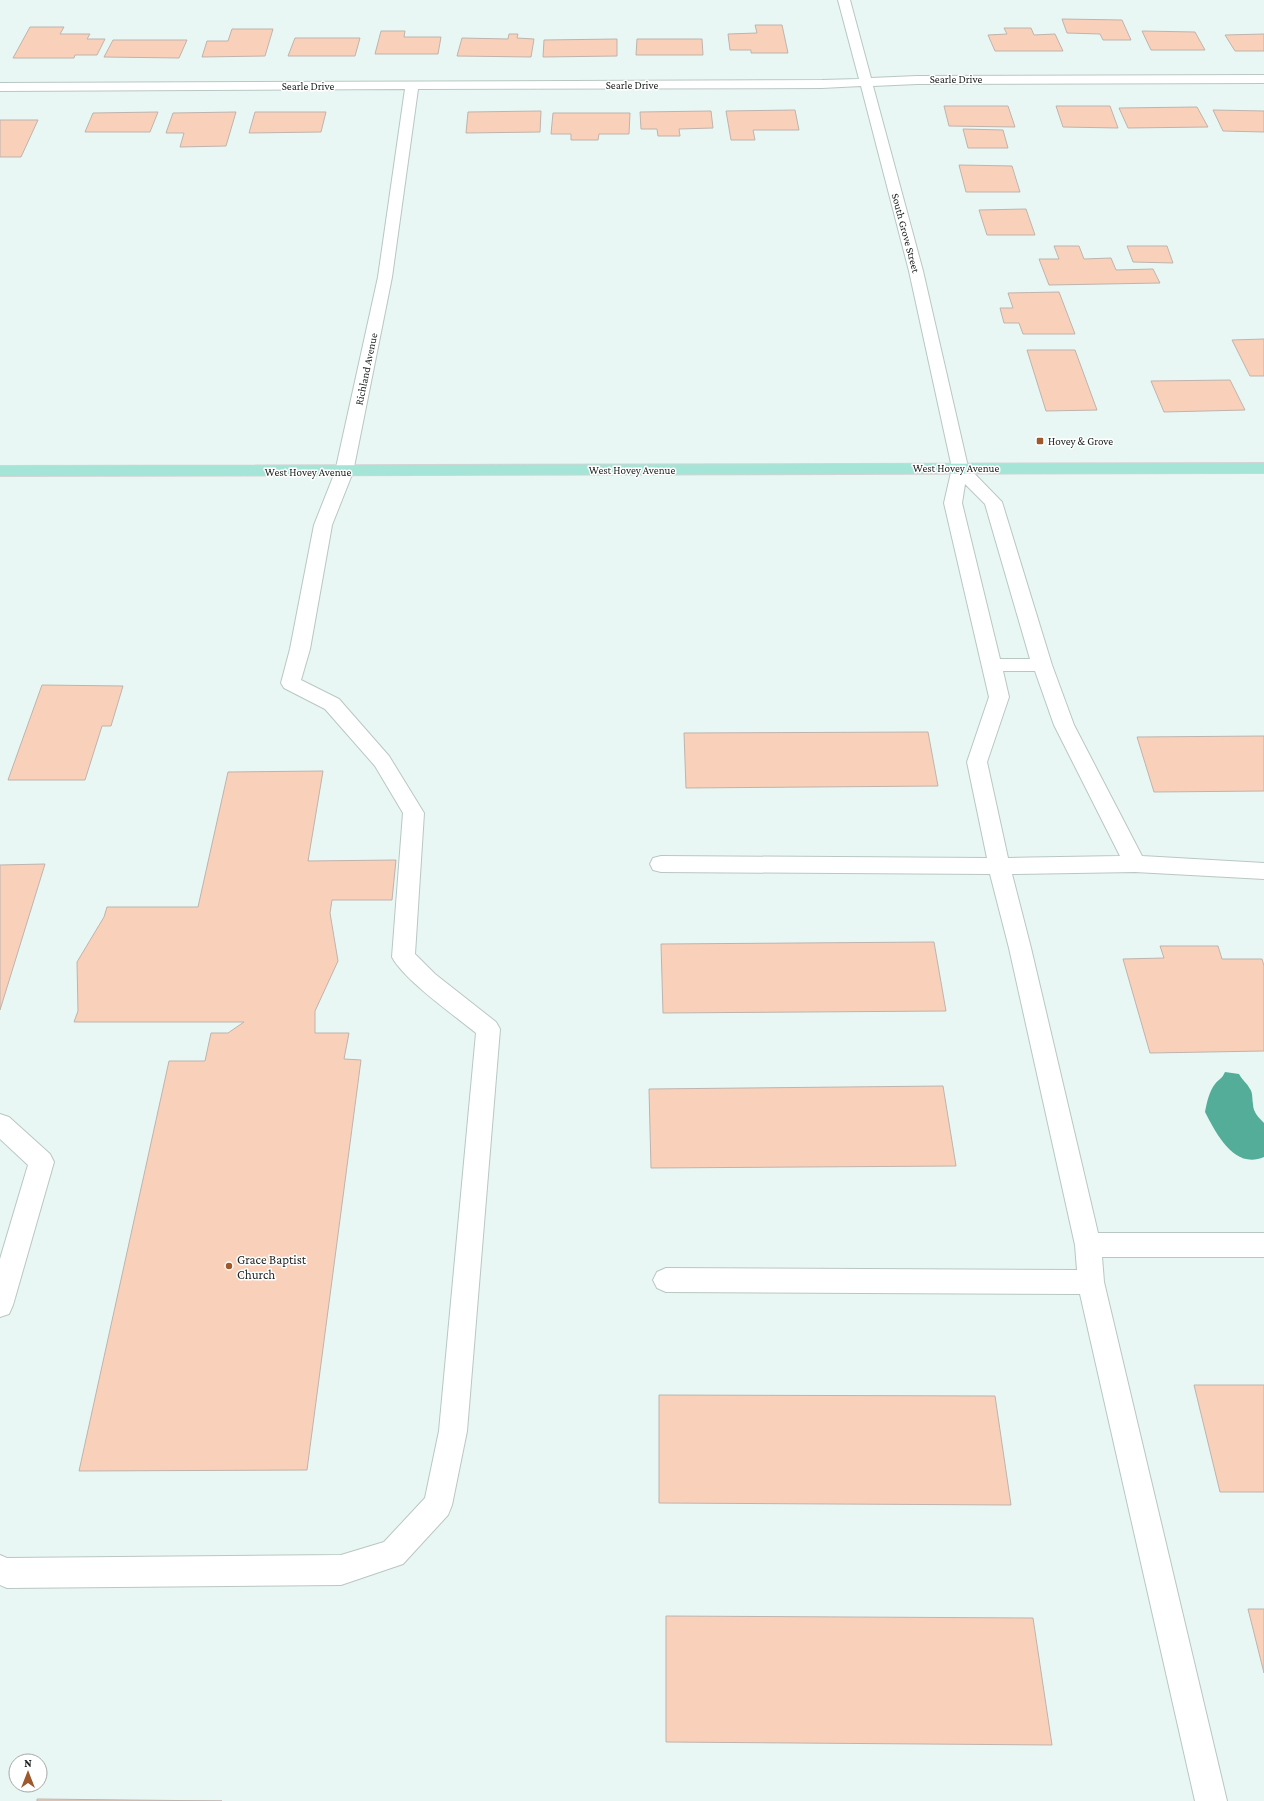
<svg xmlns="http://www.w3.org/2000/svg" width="1264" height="1801" font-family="'Crimson Pro',serif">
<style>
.water{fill:#53ad99}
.building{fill:#f9d1ba;stroke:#bfb3ad}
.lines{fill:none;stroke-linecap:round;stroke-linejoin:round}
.minor-casing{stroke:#b9c7c3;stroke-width:2}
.major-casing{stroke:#d3d4d3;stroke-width:2}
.minor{fill:#fff;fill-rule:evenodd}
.major{fill:#a4e5d7;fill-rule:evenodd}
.poi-dot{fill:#9d582b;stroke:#fff;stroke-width:1.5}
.labels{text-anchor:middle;stroke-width:3;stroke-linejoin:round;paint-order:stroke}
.far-street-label{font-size:11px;fill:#212725;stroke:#fff}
.far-poi-label{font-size:11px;fill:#212725;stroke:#fff;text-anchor:start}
.poi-label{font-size:13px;fill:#212725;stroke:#fff;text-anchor:start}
</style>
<rect width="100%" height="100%" fill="#e8f7f3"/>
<!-- water -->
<path class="water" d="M1225,1072L1239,1074C1243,1081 1247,1083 1250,1089C1253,1093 1252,1099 1253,1104C1253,1112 1259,1118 1264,1123V1157C1234,1170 1216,1133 1205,1112C1207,1102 1209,1092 1215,1084C1219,1079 1222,1079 1225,1072Z"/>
<!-- building -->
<path class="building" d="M1062,19L1122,20L1131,40H1103L1100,34L1067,33Z
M755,25H782L788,53H751V50H730L728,34L757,33Z
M30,27H64L60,34H90L87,39H105L97,55H75L74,58H13Z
M1004,28H1031L1034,35L1055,34L1063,51H995L988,35L1007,34Z
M232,29H273L265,56L202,57L207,41H228Z
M381,31H405L404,37H441L438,54H375Z
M1142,31L1195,32L1205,50H1151Z
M509,34H518L517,38L534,39L531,57L457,56L462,38L508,39Z
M1264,34V51H1235L1225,35Z
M295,38H360L355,56H288Z
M617,39V56L543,57L544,40Z
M637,39H702L703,55H636Z
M113,40H187L179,58L104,57Z
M944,106H1008L1015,127L949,126Z
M1056,106H1110L1118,128L1063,127Z
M1197,107L1208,127L1128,128L1119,108Z
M795,110L799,130H753L755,140H731L726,111Z
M1213,110L1264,111V132L1223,131Z
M541,111L540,132L466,133L468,112Z
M711,111L713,128L679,129L680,136H658L657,129H641L640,112Z
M158,112L150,132H85L93,113Z
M236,112L226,146L180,147L184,133H166L173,113Z
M255,112H326L321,132L249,133Z
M553,113H630L629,134H599L598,140H571V134H551Z
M0,120H38L21,157H0Z
M963,129L1003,130L1008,148H968Z
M959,165L1012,166L1020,192H966Z
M1026,209L1035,235H987L979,210Z
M1054,246H1079L1084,259L1111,258L1116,270L1153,269L1160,283L1049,285L1039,259H1059Z
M1127,246H1167L1173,263L1133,262Z
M1059,292L1075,334H1023L1019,323H1004L1000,308H1013L1008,293Z
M1264,339V376H1250L1232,340Z
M1027,350H1075L1097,410L1046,411Z
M1230,380L1245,410L1164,412L1151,381Z
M42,685L123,686L111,726H102L85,780H8Z
M928,732L938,786L686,788L684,733Z
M1264,736V791L1154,792L1137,737Z
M323,771L308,861L396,860L392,900H332L330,913L338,961L315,1011V1033H349L344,1059L361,1060L307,1470L79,1471L169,1061H205L211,1033H228L244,1022H74L78,1011L77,962L104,917L107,907H198L228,772Z
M45,864L0,1010V865Z
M934,942L946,1011L663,1013L661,944Z
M1160,946H1218L1222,959H1262L1264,966V1051L1150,1053L1123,959L1164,958Z
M943,1086L956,1166L651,1168L649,1089Z
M1194,1385H1264V1492H1220Z
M659,1395L995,1396L1011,1505L659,1503Z
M1248,1609H1264V1673Z
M666,1616L1033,1618L1052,1745L666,1742Z
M37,1799L222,1801H37Z"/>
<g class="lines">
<defs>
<path id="minor" d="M838,0H850L871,78L917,76L1264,75V83L917,84L873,86L923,271L968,467L1002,502L1052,665L1074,725L1142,856L1264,863V879L1135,872L1012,874L1031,948L1098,1233H1264V1257H1102L1104,1282L1227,1801H1195L1080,1294L666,1292L657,1288L653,1280L657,1272L666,1268L1077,1270L1075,1245L1009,948L990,874L661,872L653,870L650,864L653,858L661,856L987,858L967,762L989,697L944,503L952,468L909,271L861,86L822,88L418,89L392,277L353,472L332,525L310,649L301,680L339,699L389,756L424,813L415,954L435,974L496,1022L500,1029L467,1431L452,1505L448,1515L403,1564L341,1585L7,1588L0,1585V1555L7,1558L341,1555L384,1542L425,1498L439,1431L476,1033C454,1015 404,980 392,957L403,813L375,766L325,709L284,688L281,683L290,649L314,525L335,472L378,277L405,89L0,91V83L822,80L859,79ZM965,484L985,504L1030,659H1000L962,503ZM1003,671H1035L1054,725L1120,856L1008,858L987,762L1009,697Z
M0,1114L9,1117L50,1154L54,1162L13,1305L9,1314L0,1317V1259L28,1165L0,1139Z"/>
<path id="major" d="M1264,463V473L0,476V466Z"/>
</defs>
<!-- minor casing -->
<use href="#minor" class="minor-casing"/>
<!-- major casing -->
<use href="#major" class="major-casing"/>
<!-- minor -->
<use href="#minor" class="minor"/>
<!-- major -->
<use href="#major" class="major"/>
</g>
<!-- markers -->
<g class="poi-dot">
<rect x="1036" y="437" width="8" height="8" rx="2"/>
<circle cx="229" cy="1266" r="4"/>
</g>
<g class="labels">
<!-- far-street labels -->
<g class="far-street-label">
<text x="956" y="83">Searle Drive</text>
<text x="632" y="89">Searle Drive</text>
<text x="308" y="90">Searle Drive</text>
<text transform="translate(906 233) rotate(75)" y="4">South Grove Street</text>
<text transform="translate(366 369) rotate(-78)" y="4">Richland Avenue</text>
<text x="956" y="472">West Hovey Avenue</text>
<text x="632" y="474">West Hovey Avenue</text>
<text x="308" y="476">West Hovey Avenue</text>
</g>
<!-- far-poi labels -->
<g class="far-poi-label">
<text x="1048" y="445">Hovey &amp; Grove</text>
</g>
<!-- poi labels -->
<g class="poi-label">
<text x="237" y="1264">Grace Baptist<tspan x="237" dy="15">Church</tspan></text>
</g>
</g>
<!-- north arrow -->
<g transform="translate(28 1773)"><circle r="19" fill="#ffffff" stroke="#a6a9a8"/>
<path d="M0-3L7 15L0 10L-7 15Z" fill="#9d582b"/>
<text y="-6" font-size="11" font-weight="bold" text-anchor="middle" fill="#212725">N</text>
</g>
</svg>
